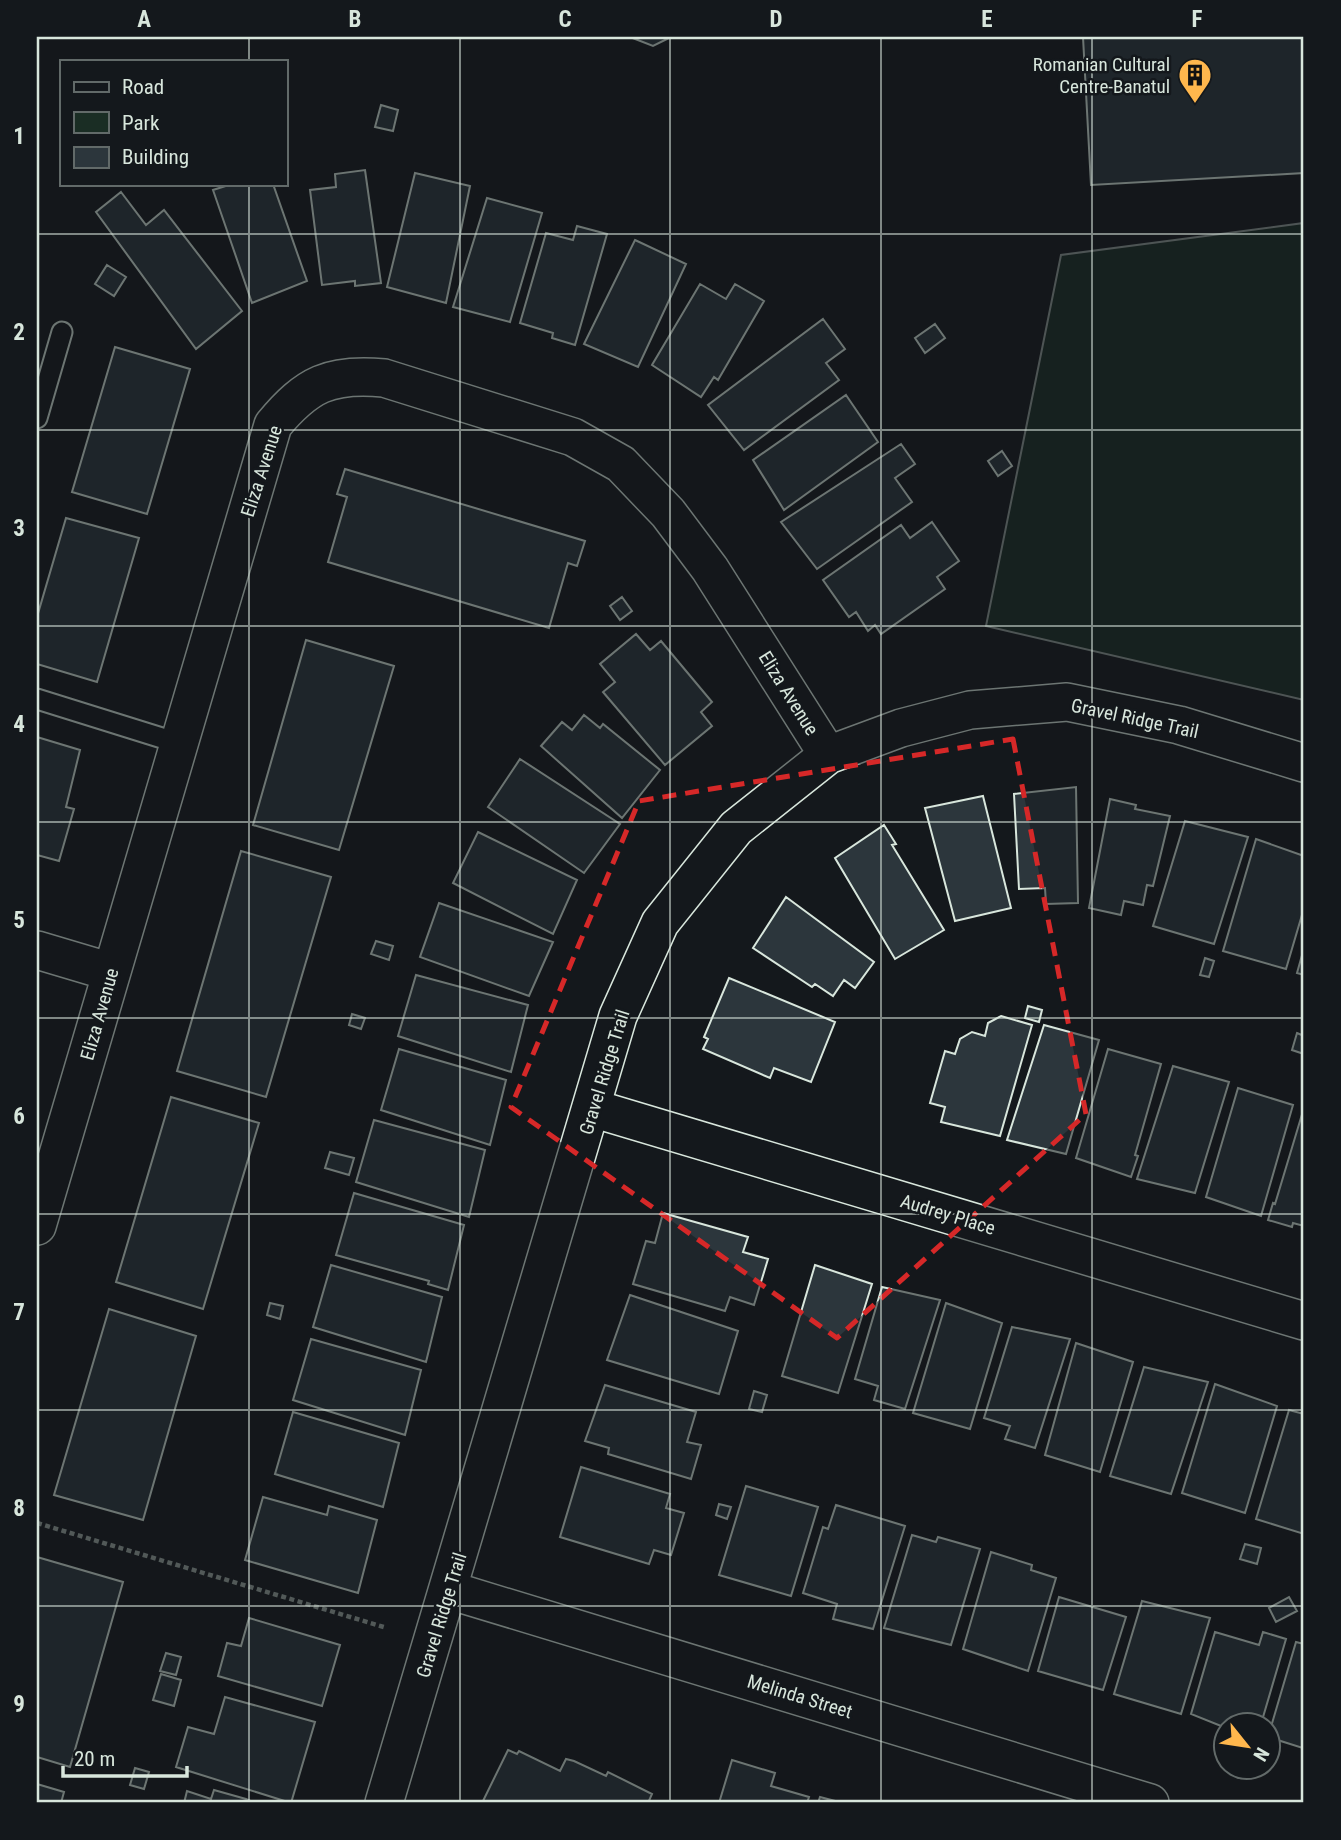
<svg xmlns="http://www.w3.org/2000/svg" width="1341" height="1840" font-family="'Roboto Condensed',sans-serif">
<style>
.green{fill:#1a2d24;stroke:#939e99;stroke-width:2}
.building{fill:#2c363c;stroke:#d8e6dc;stroke-width:2}
.lines{fill:none;stroke-linecap:round;stroke-linejoin:round}
.service-casing{stroke:#d8e6dc;stroke-width:23}
.minor-casing{stroke:#d8e6dc;stroke-width:40}
.path{stroke:#9da8a2;stroke-width:4.5;stroke-dasharray:5 3.5;stroke-linecap:butt}
.service{stroke:#14181c;stroke-width:19}
.minor{stroke:#14181c;stroke-width:37}
.marked{fill:none;stroke:#d62828;stroke-width:5;stroke-dasharray:14 9;stroke-linejoin:round}
.grid{fill:none;stroke:#d8e6dc;stroke-width:2;stroke-opacity:0.55}
.labels{text-anchor:middle;stroke-width:5;stroke-linejoin:round;paint-order:stroke}
.poi-label{font-size:19px;fill:#d8e6dc;stroke:#14181c;text-anchor:end}
.street-label{font-size:19px;fill:#d8e6dc;stroke:#14181c}
.neatline{fill:none;stroke:#d8e6dc;stroke-width:2.5}
.grid-label{font-size:23px;text-anchor:middle;font-weight:bold;fill:#d8e6dc}
</style>
<rect width="100%" height="100%" fill="#14181c"/>
<!-- green -->
<path class="green" d="M1304,223V700L986,626L1061,255Z"/>
<!-- building -->
<path class="building" d="M630,37H671L653,46Z
M1083,37H1304V173L1091,185Z
M381,105L398,110L393,131L375,127Z
M365,170L381,283L355,286V281L322,285L310,190L336,187L335,174Z
M415,173L470,186L446,303L387,287Z
M232,184H273L307,281L252,303L213,190Z
M121,192L146,225L164,210L242,311L196,349L96,212Z
M487,198L542,213L510,322L453,307Z
M577,226L607,234L575,345L552,338L553,333L520,323L546,233L573,240Z
M635,240L686,264L638,367L584,344Z
M107,265L126,277L114,296L95,284Z
M700,284L726,299L735,284L764,301L718,380L714,377L701,397L652,365Z
M823,319L845,349L826,363L839,380L744,450L708,405Z
M935,324L945,338L925,353L915,338Z
M115,347L190,369L147,514L72,492Z
M846,395L878,442L784,510L753,460Z
M901,444L915,464L895,478L912,502L817,569L781,522Z
M1002,451L1012,466L998,476L988,461Z
M345,469L585,541L577,566L568,563L549,628L328,562L347,497L337,494Z
M66,518L139,538L97,682L37,664V617Z
M932,522L959,561L937,577L945,589L881,634L875,625L868,631L856,612L849,617L823,580L901,525L910,538Z
M622,597L632,611L620,620L610,606Z
M636,634L650,650L661,641L712,702L701,712L712,726L665,765L603,692L615,682L600,664Z
M306,640L394,666L339,850L253,825Z
M584,715L600,728L603,724L660,770L622,818L541,746L562,722L572,730Z
M37,737L80,750L66,807L74,809L59,861L37,855Z
M520,759L620,824L584,873L488,807Z
M1076,787L1078,903L1046,904L1045,888L1019,889L1014,794Z
M983,796L1011,908L955,921L925,808Z
M1110,799L1136,805L1135,809L1170,816L1153,886L1147,885L1143,905L1124,901L1121,915L1089,908Z
M1185,821L1248,837L1214,944L1153,926Z
M884,825L896,844L892,845L944,930L895,959L835,858Z
M478,832L577,880L553,934L453,883Z
M1256,839L1304,856V908L1286,969L1223,951Z
M241,851L331,877L266,1097L177,1071Z
M786,897L874,962L855,988L844,980L833,996L815,984L812,987L753,948Z
M439,903L553,942L529,996L420,957Z
M376,941L393,946L389,960L371,954Z
M1304,948V975L1297,973Z
M1205,958L1214,961L1209,977L1200,975Z
M416,975L528,1005L511,1072L398,1036Z
M729,978L835,1022L811,1082L774,1068L770,1078L703,1049L708,1039L704,1037Z
M1028,1006L1042,1010L1039,1022L1025,1018Z
M352,1014L365,1018L361,1029L349,1025Z
M1001,1016L1032,1025L1000,1136L941,1122L945,1107L930,1103L945,1051L955,1054L960,1039L972,1032L985,1036L988,1023Z
M1044,1025L1099,1040L1066,1154L1007,1140Z
M1297,1033L1304,1036V1054L1292,1050Z
M399,1049L506,1080L490,1145L381,1110Z
M1108,1049L1161,1064L1135,1155L1138,1156L1131,1177L1076,1158Z
M1173,1066L1229,1082L1195,1193L1137,1179Z
M1238,1088L1293,1105L1261,1216L1206,1197Z
M171,1097L259,1123L203,1309L116,1282Z
M1303,1111L1304,1226L1293,1223L1292,1227L1268,1220L1273,1203L1275,1204Z
M374,1120L485,1150L469,1217L356,1182Z
M330,1152L354,1158L349,1175L325,1168Z
M354,1193L464,1225L448,1290L428,1284L429,1281L336,1255Z
M663,1213L748,1237L743,1252L768,1259L754,1305L730,1297L725,1311L633,1284L646,1241L655,1243Z
M331,1265L442,1297L426,1362L313,1327Z
M815,1265L872,1284L838,1393L782,1376Z
M882,1287L940,1300L905,1409L874,1400L878,1386L855,1379Z
M630,1295L738,1331L719,1394L607,1360Z
M270,1303L283,1306L280,1319L267,1315Z
M946,1303L1002,1323L970,1429L913,1413Z
M109,1309L196,1336L143,1520L54,1495Z
M1012,1327L1070,1339L1035,1448L1005,1439L1010,1426L984,1418Z
M311,1339L421,1370L405,1435L293,1400Z
M1076,1343L1133,1362L1100,1472L1045,1455Z
M1144,1367L1208,1382L1171,1494L1110,1476Z
M1215,1384L1277,1406L1245,1513L1182,1493Z
M605,1385L696,1412L687,1442L701,1445L691,1479L608,1454L609,1448L585,1441Z
M754,1391L767,1395L762,1412L749,1409Z
M1289,1410L1304,1414V1534L1256,1519Z
M293,1412L399,1443L383,1507L275,1474Z
M581,1467L670,1494L666,1508L684,1513L671,1555L654,1550L649,1564L560,1537Z
M746,1486L818,1507L791,1596L719,1575Z
M263,1497L327,1515L329,1506L377,1520L358,1593L245,1560Z
M719,1504L731,1507L727,1519L716,1515Z
M836,1505L905,1526L873,1629L833,1619L837,1604L803,1593L823,1527L828,1529Z
M912,1535L936,1542L938,1537L980,1549L951,1645L884,1628Z
M1245,1544L1261,1548L1257,1564L1240,1559Z
M991,1552L1032,1565L1031,1570L1056,1578L1028,1671L963,1649Z
M37,1557L123,1582L70,1767L37,1757Z
M1059,1597L1126,1617L1103,1690L1038,1671Z
M1289,1597L1297,1611L1276,1622L1269,1608Z
M1142,1601L1210,1618L1181,1714L1114,1694Z
M249,1618L340,1645L322,1706L218,1676L227,1643L241,1646Z
M1215,1632L1259,1645L1263,1632L1286,1639L1261,1724H1226V1728L1191,1714Z
M1296,1642L1304,1644V1751L1303,1748L1268,1737Z
M166,1653L181,1657L176,1675L160,1671Z
M161,1674L181,1680L174,1706L153,1700Z
M225,1697L315,1722L291,1803L176,1767L188,1727L214,1734Z
M508,1750L517,1754L519,1751L560,1771L566,1759L574,1761L606,1776L608,1772L652,1794L648,1803H482Z
M732,1760L775,1773L771,1786L809,1797L807,1803H719Z
M135,1768L149,1772L144,1789L130,1785Z
M37,1784L64,1792L61,1803H37Z
M214,1790L246,1799L255,1803H184L187,1791L211,1799Z
M820,1797L843,1803H818Z"/>
<g class="lines">
<defs>
<path id="service" d="M37,418L62,332
M37,699L178,743"/>
<path id="minor" d="M37,950L111,972
M592,1108L1304,1321
M37,1226L273,425C307,384 330,373 384,378L573,437L621,464L668,513L710,569L828,755
M449,1590L1150,1803
M384,1803L618,1016L660,923L736,828L828,755L901,728L970,710L1067,702L1179,725L1304,763"/>
</defs>
<!-- service casing -->
<use href="#service" class="service-casing"/>
<!-- minor casing -->
<use href="#minor" class="minor-casing"/>
<!-- path -->
<path class="path" d="M37,1523L387,1628"/>
<!-- service -->
<use href="#service" class="service"/>
<!-- minor -->
<use href="#minor" class="minor"/>
</g>
<!-- marked area -->
<path d="M0 0H1341V1840H0ZM1013,739L1086,1114L837,1338L511,1107L639,801Z" fill="#14181c" fill-opacity=".55" fill-rule="evenodd"/>
<path class="marked" d="M1013,739L1086,1114L837,1338L511,1107L639,801Z"/>
<!-- grid -->
<path class="grid" d="M249,37V61M460,37V1803M670,37V1803M881,37V1803M1092,37V1803M249,184V1803M37,234H1304M37,430H1304M37,626H1304M37,822H1304M37,1018H1304M37,1214H1304M37,1410H1304M37,1606H1304"/>
<!-- icons -->
<defs>
<symbol id="building-pin" viewBox="-11 -11 22 30"><path d="M0 17L-7.5 6A9.5 9.5 0 1 1 7.5 6Z" fill="#ffb74d" stroke="#14181c"/><path d="M-4-6H4V6H1V3H-1V6H-4ZM-2.5-4.3h1.7v1.8h-1.7ZM.8-4.3h1.7v1.8H.8ZM-2.5-1h1.7V.8h-1.7ZM.8-1h1.7V.8H.8Z" fill="#111"/></symbol>
</defs>
<g fill-rule="evenodd">
<use href="#building-pin" x="1176" y="56" width="38" height="52"/>
</g>
<g class="labels">
<!-- poi labels -->
<g class="poi-label">
<text x="1170" y="71">Romanian Cultural<tspan x="1170" dy="22">Centre-Banatul</tspan></text>
</g>
<!-- street labels -->
<g class="street-label">
<text transform="translate(261 471) rotate(-72)" y="7">Eliza Avenue</text>
<text transform="translate(789 693) rotate(58)" y="7">Eliza Avenue</text>
<text transform="translate(1135 718) rotate(12)" y="7">Gravel Ridge Trail</text>
<text transform="translate(99 1014) rotate(-74)" y="7">Eliza Avenue</text>
<text transform="translate(604 1072) rotate(-73)" y="7">Gravel Ridge Trail</text>
<text transform="translate(948 1214) rotate(17)" y="7">Audrey Place</text>
<text transform="translate(441 1615) rotate(-73)" y="7">Gravel Ridge Trail</text>
<text transform="translate(800 1696) rotate(17)" y="7">Melinda Street</text>
</g>
</g>
<!-- border -->
<rect width="1341" height="1840" fill="none" stroke="#14181c" stroke-width="77"/>
<!-- legend -->
<rect x="60" y="60" width="228" height="126" fill="#14181c" stroke="#626a69" stroke-width="2"/>
<rect x="74" y="82" width="35" height="10" fill="#14181c" stroke="#626a69" stroke-width="2"/>
<text x="122" y="94" font-size="21" fill="#d8e6dc">Road</text>
<rect x="74" y="112" width="35" height="21" fill="#1a2d24" stroke="#626a69" stroke-width="2"/>
<text x="122" y="130" font-size="21" fill="#d8e6dc">Park</text>
<rect x="74" y="147" width="35" height="21" fill="#2c363c" stroke="#626a69" stroke-width="2"/>
<text x="122" y="164" font-size="21" fill="#d8e6dc">Building</text>
<!-- north arrow -->
<g transform="translate(1247 1746) rotate(120)"><circle r="33" fill="#14181c" stroke="#626a69" stroke-width="2"/>
<path d="M0-5L12 26L0 18L-12 26Z" fill="#ffb74d"/>
<text y="-10" font-size="19" font-weight="bold" text-anchor="middle" fill="#d8e6dc">N</text>
</g>
<!-- scale -->
<path d="M63 1766v10h124v-10" fill="none" stroke="#d8e6dc" stroke-width="3.5"/>
<text x="74" y="1766" font-size="21" fill="#d8e6dc" stroke="#14181c" stroke-width="5" paint-order="stroke">20 m</text>
<rect x="38" y="38" width="1264" height="1763" class="neatline"/>
<g class="grid-label">
<text x="144" y="27">A</text>
<text x="355" y="27">B</text>
<text x="565" y="27">C</text>
<text x="776" y="27">D</text>
<text x="987" y="27">E</text>
<text x="1197" y="27">F</text>
<text x="19" y="144">1</text>
<text x="19" y="340">2</text>
<text x="19" y="536">3</text>
<text x="19" y="732">4</text>
<text x="19" y="928">5</text>
<text x="19" y="1124">6</text>
<text x="19" y="1320">7</text>
<text x="19" y="1516">8</text>
<text x="19" y="1712">9</text>
</g>
</svg>
